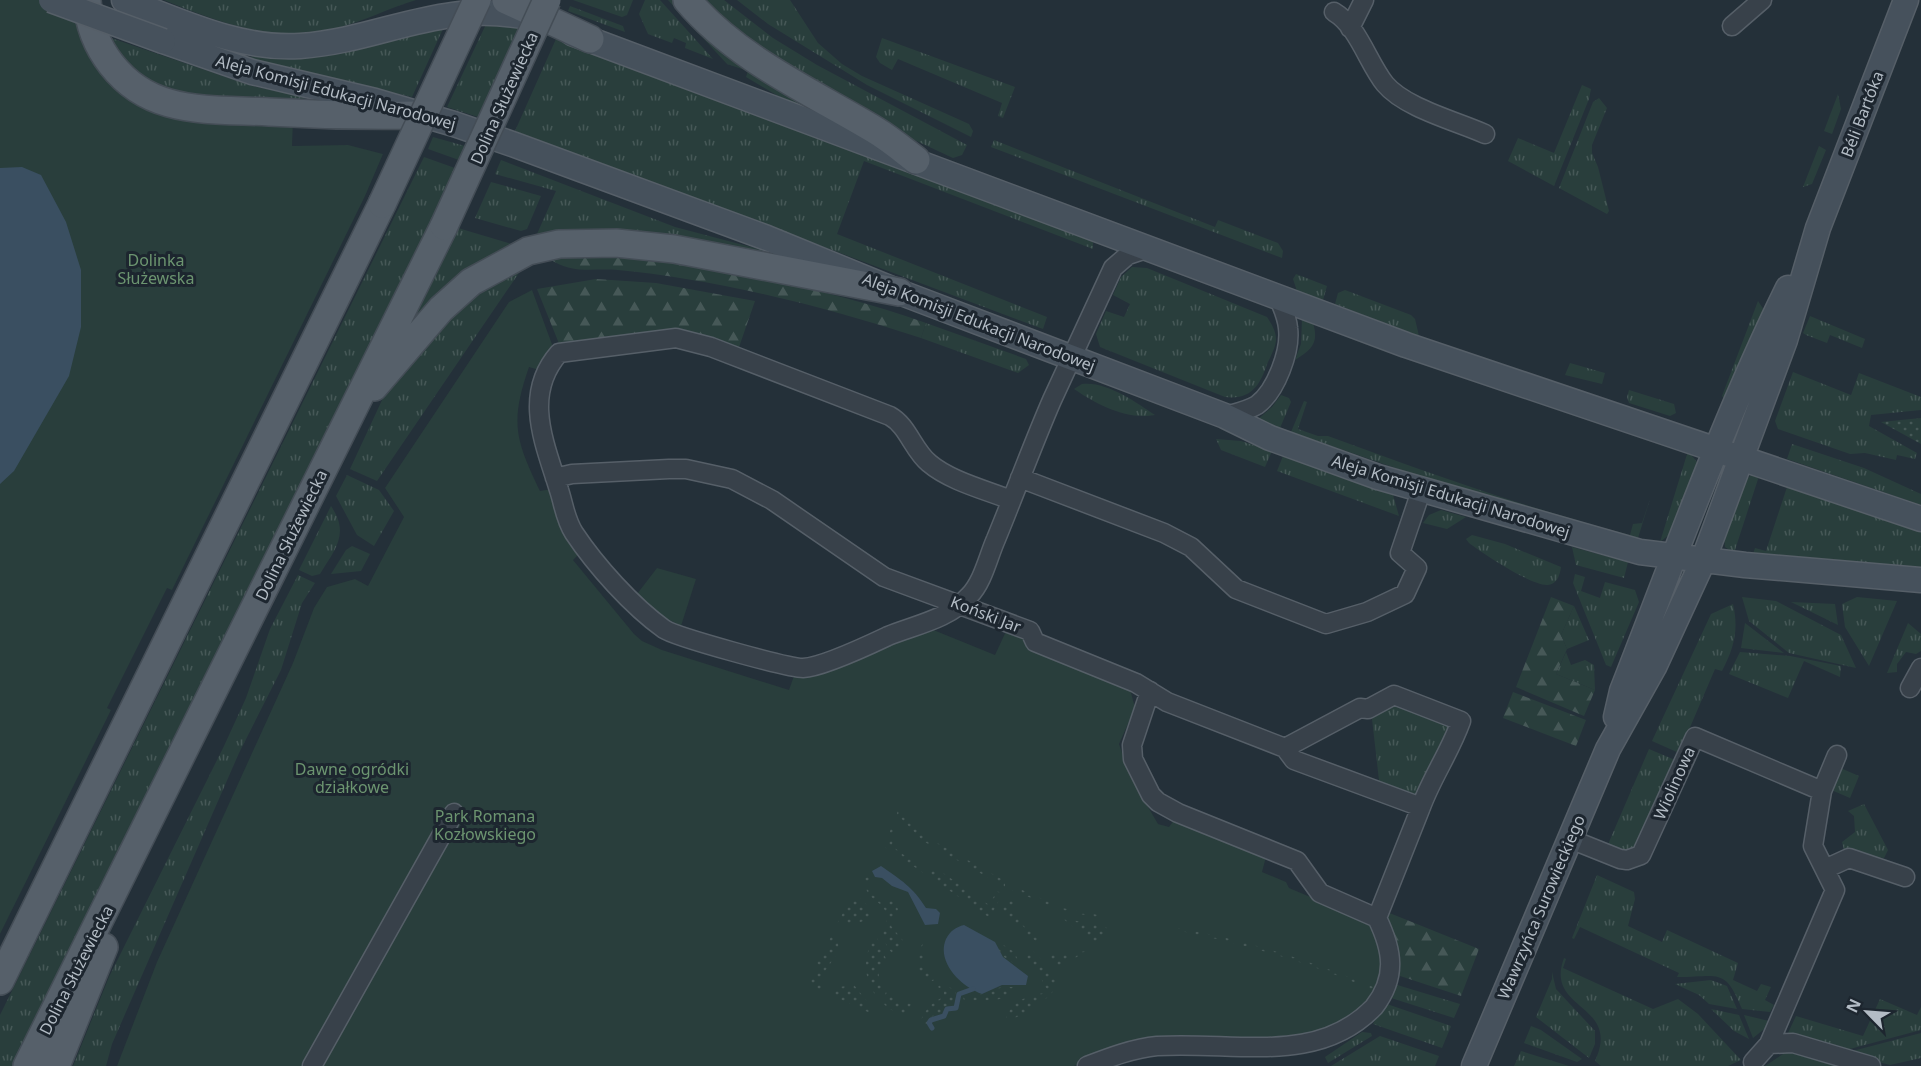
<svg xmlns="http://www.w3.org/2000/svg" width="1921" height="1066" font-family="'Noto Sans',sans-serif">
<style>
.grass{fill:url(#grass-tufts)}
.forest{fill:url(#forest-firs)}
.park{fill:#293e3c}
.garden{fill:url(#garden-dots)}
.water{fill:#3a4f61}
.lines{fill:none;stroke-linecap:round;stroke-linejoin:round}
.stream{stroke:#3a4f61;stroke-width:5}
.street-casing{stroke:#565f68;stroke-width:21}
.secondary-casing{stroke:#565f68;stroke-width:27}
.primary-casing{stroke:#444d56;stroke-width:30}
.street{stroke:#38414a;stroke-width:18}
.secondary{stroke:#46515c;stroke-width:24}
.primary{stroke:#56606a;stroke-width:27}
.secondary-bridge-casing{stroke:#565f68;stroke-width:27;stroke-linecap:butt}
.primary-bridge-casing{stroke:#444d56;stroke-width:30;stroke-linecap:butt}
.secondary-bridge{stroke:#46515c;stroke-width:24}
.primary-bridge{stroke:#56606a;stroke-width:27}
.labels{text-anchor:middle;stroke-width:6;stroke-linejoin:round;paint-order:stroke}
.street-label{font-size:16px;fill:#b3bcc5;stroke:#1d262f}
.park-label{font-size:16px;fill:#6c9570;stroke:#1d262f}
</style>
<defs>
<pattern id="grass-tufts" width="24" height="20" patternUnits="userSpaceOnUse" patternTransform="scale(1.5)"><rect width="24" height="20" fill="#293e3c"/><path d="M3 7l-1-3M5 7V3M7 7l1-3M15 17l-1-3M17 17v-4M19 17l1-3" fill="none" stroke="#465857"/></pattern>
<pattern id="forest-firs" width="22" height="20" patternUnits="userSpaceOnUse" patternTransform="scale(1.5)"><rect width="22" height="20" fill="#293e3c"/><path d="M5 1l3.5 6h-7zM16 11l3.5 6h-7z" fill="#465857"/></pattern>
<pattern id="garden-dots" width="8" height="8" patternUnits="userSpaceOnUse" patternTransform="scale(1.5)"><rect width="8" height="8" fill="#293e3c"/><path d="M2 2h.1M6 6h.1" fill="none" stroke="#465857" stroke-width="1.8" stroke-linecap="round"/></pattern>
</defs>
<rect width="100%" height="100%" fill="#243039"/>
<!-- grass -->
<path class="grass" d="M164,0H416C389,8 364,21 338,28C279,46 218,22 164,0Z
M573,0H633L627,15L622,17Z
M645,0H660L713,59L685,48L686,43L674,38L672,43L648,34L639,14Z
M668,0H675L820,114L778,96L746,77L748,71L727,64Z
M698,0H724L773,38L817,65L967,145L962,155L953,158L908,137L784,68Z
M737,0H790L818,43L842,64L862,76L969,124L973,131L971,137L867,85L768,24Z
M570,6L623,26L625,32L568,11Z
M447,20L412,97L250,60L252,56C319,65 383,39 447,20Z
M488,20L520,27L478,117L447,107Z
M105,36L252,86L305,97L302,103C251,101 173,106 131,74C121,65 113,47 105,36Z
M882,38L1015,87L1003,118L998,116L1002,103L898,59L892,70L880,63L876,57Z
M556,39L1093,238V249L864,161L837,234L1047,317L1043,329L515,131Z
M1582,85L1591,89L1589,99L1554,186L1508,161L1518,138L1554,153Z
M1838,94L1841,109L1832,134L1824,131Z
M1599,98L1607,108L1592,145V153L1598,167L1609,211L1607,214L1559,188L1593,102Z
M433,137L465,146L459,160L428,149Z
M994,140L1215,227L1218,220L1278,243L1283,251L1282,258L991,147Z
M1819,146L1826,150L1812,184L1803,187Z
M424,157L455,168L431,223L14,1066H0V1015Z
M501,160L675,227L751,247L796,261L539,239L537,234L556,191L495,174Z
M491,182L541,196L527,229L521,231L475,218Z
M458,228L515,245L409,329L406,328Z
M523,267L377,481L350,469L383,398L413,353L452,306Z
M1132,267L1147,268L1267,317C1271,323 1276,331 1276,339C1276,347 1271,355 1268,362C1260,385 1252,400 1225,397L1100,347L1096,334L1106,311L1124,317L1130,304L1113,295L1121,277Z
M1296,274L1327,286L1323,300L1297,291L1293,279Z
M1345,290L1411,315L1415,319L1419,336L1335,304L1338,293Z
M1758,301L1764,310L1726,401L1722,396Z
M1810,316L1865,339L1862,348L1830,335L1827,343L1806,335L1803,333Z
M1302,319L1313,323C1319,343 1312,349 1295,360L1301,344Z
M926,323L1026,359L1029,365L1018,373L921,338Z
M1570,363L1605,373L1602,384L1565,375Z
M1793,372L1851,395L1859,373L1921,397V410L1871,415L1869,426L1917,453L1915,459L1897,455L1896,460L1865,453L1850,454L1778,429L1775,421Z
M1082,384C1106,381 1136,402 1155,415C1126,420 1098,405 1074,389Z
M1629,390L1674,404L1676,413L1670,416L1629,403L1627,397Z
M1281,395L1289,398L1291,402L1280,428L1257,420L1272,407Z
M1304,401L1307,402L1298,429L1318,436H1328C1428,473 1527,508 1630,535L1633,524L1642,523L1650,499L1638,538L1474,495L1291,432Z
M1216,439L1241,441L1272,451L1265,467L1221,450Z
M1792,444L1864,468L1921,494V505L1787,459Z
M1688,451L1697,462V470L1670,534L1660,542Z
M1283,456L1393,495L1399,516L1277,471Z
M1754,473H1760L1734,553L1725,547L1724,538L1745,480Z
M347,475L379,490L394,511L374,546L357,535L336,496Z
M1780,480L1921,531V567L1753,554L1755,548L1766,551L1787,487L1778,483Z
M331,506C350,534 335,549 320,574L312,576L299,570Z
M1441,510L1466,517L1447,529L1423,523L1429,515Z
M1472,535L1505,544L1561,567C1560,575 1557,584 1548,585C1533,587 1482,553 1469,543L1466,539Z
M352,546L370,554L361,571L331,574L346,550Z
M1572,547L1628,562L1624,578L1576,565Z
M1575,574L1585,577L1581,591L1600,598L1605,582L1635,590L1639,602L1611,667L1606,665L1573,583Z
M298,575L315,583L302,603L281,670L239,753L112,1044L106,1066H73L109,977L224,746L246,698L270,629Z
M1742,597L1776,601L1841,635L1856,668L1789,653L1749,621Z
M1857,597L1897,601L1869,666L1845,627L1842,604Z
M1791,602L1835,604L1838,625Z
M1733,604C1739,630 1734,648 1722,671L1715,669L1679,753L1652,741L1711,614Z
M1574,606L1589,640L1567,649L1561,635Z
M1745,623L1784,653L1741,648Z
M1908,623L1921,634V651L1916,654L1906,652L1897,664V672L1887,673Z
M1566,652L1571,665L1585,660L1594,665L1595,690L1556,674Z
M1740,652L1790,656L1841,666L1840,677L1804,661L1788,698L1729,674Z
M1393,701L1447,720L1453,729L1418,802L1380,789L1372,719Z
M1649,749L1675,760L1636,848L1620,851L1609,846V842Z
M1838,767L1859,776L1850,798L1829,789Z
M1864,804L1888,850L1884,858L1845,854L1842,842L1855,832L1854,816L1848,811Z
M1597,875L1634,892L1635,899L1628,926L1662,942L1667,930L1738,963L1733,980L1757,991L1761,984L1771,987L1765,1000L1774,1005L1770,1012L1742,1009C1725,967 1719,977 1677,977L1679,973L1580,927L1574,939L1572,938Z
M1564,958L1566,959L1563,968L1653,1009L1678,999L1698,1014L1741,1060L1728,1066H1601L1595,1061C1622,1003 1544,1011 1564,958Z
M1552,972L1556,989L1595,1031V1044L1589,1058L1536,1017L1552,979Z
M1711,980L1727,986L1737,1009L1709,1004L1699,995L1675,984Z
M1394,984L1460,1004L1454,1018L1388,997Z
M1880,999L1917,1015L1921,1007V1030L1846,1050L1788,1033L1796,1016L1863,1036Z
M1384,1003L1451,1026L1442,1048L1373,1024Z
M1711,1009L1739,1015L1749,1039L1734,1031Z
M1744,1015L1769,1021L1768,1026L1753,1038Z
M1531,1026L1541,1030L1582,1059L1577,1062L1524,1043Z
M1362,1032L1371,1033L1372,1036L1328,1063L1325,1057Z
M1921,1033V1058L1890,1065L1845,1053Z
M1380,1036L1439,1056L1435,1066H1331Z
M1521,1051L1569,1066H1514Z"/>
<!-- forest -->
<path class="forest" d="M631,254C731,271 830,289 926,323L921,338C844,313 766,292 686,279C664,275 640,272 618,270C590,268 573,275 548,258Z
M596,279L656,283L755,301L738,350L686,333L560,346L537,289Z
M1551,597L1574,606L1561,635L1567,649L1556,674L1595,690L1584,716L1516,687Z
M1513,692L1586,720L1576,746L1503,718Z
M1387,912L1479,949L1461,996L1397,975L1399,956L1384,917Z"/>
<!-- park -->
<path class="park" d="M0,0H78L121,88L293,120L292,146L348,145L383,154L365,196L172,590L167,588L107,708L111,710L0,934Z
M532,290L553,347L539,370L529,367C510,422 515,439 540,491L552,489L582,551L573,560L634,634L642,641L662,650L789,690L795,673L926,627L995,655L1008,627L1129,685L1135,708L1119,744L1130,776L1158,824L1169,827L1175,819L1267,853L1262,872L1286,882L1289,888L1372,923L1386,962L1373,999L1335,1036L1111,1051L1074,1066H117L157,962L293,663L314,608L327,587L355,579L368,586L404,517L385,488L509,302Z
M657,568L696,579L681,626L654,612L637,594Z
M1796,1049L1850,1066H1765L1786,1052Z"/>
<!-- garden -->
<path class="garden" d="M1921,418V444L1881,422Z
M898,807L913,826L930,839L1005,881V887L923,841L897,814Z
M893,822L895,825L892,846L921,868L943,873L989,905L997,891L1002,894L990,918L885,847Z
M871,875L874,879L869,886L870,893L877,898L892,901L898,909L891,926L905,943L892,953C873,929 891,928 886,913C882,898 864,902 865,878Z
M1013,886L1062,908L1103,916L1104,919L1061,910L1012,890Z
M853,894L864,901L874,917L858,923L837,924Z
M1008,896L1015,899L1013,913C1023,922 1040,927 1038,943L1025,932L1027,930L1022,925L1020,927L1014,922L1015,920L1004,914L1003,908Z
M1062,918L1106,927L1107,930L1095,943Z
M1177,928C1247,940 1313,961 1378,989L1377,992C1312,963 1245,944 1176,930Z
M876,935L886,959C877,966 877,977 882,986L877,997C863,980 862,954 876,935Z
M831,936L838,943L839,951L825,971L821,991L809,981L819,965L817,963L822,953L825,954Z
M993,938L1014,952L1022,968L1004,957L992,941Z
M923,943L925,964L930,974L934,973L936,977L933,981C919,977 918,968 916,955Z
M1029,947C1037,956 1053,969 1056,980C1061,997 1016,1016 1005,1024C1008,999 1031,995 1051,992L1044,986L1038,968L1025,957Z
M1086,951L1061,967L1054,965L1042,953L1066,955Z
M942,983L956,991L954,1005L944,1007L940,1014L930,1017L926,1025L922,1027L920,1021L929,1006L944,996V991L938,987Z
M854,985L872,1008L870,1013L829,994L839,987Z
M1001,987H1014C999,1010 981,994 965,1003L963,997L975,993L985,995Z
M886,992L894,999L911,1004L907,1016L889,1009L882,1002Z"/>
<!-- water -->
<path class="water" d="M22,167L41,175L66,222L81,270V327L69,376L14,471L0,484V168Z
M881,866C901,880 913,887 926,908L936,909L940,913L938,924L925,925L908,892L892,886L882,878L875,877L872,871Z
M964,925L995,942L1003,957L1028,976L1026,985H1002L982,994C961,987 936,962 946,939C950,931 956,927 964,925Z"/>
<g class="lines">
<!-- stream -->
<path class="stream" d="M932,1028L929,1023L931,1020L944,1016L947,1009L956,1008L959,994L973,989"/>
<defs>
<path id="street" d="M1334,12C1358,26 1368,63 1385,84C1405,108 1456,121 1485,134
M1732,26L1762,0
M1350,28L1364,0
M1225,416C1236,413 1247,411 1257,405C1276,391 1291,351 1288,328C1287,316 1282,307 1278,296
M555,478L572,474L669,469H686L732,479L772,500L884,577L1030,631L1035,642L1136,683L1167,702L1285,748L1294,760L1421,807C1432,777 1450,752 1461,721L1394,695L1368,709L1360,708L1285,748
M1020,478L1164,533L1191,547L1236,589L1326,624L1367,612L1405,594L1417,568L1400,553L1421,491
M1011,500C986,490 950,481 929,463C913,450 908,426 890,416L711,347L676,338L559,353C522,395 545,444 559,490C564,505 565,519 574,533C596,566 632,606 664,629C676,637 788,668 803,668C823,667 869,645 888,636C915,625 949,619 969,596C983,582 988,557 996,539C1015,493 1032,446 1052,400L1113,268L1128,255L1149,248
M1910,688L1921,668
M1570,839L1620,859L1627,860L1641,855L1695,737L1822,791
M1825,869L1849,858L1905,877
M1377,918L1421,807
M1769,1044L1835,890L1813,846L1822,791L1837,755
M1753,1062L1769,1044L1793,1043L1871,1066
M312,1066L454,813
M1087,1066C1108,1058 1134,1048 1157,1046C1236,1041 1317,1066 1374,1007C1397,977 1393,951 1377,918L1320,893L1297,861L1178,813L1158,802L1151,795L1133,759L1132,745L1150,691"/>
<path id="secondary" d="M124,0C180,21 239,50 300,46C383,40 438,0 528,17
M572,33L1406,345L1921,519
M163,41L252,72L375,101L454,124L515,145L767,238L899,292L1225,416L1270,438L1378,477L1640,552L1745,565L1921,580
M1616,717L1622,691C1675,556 1724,418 1788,288
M1474,1066L1608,749L1654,667L1703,561L1785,340L1818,228L1906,0"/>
<path id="primary" d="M87,0C90,48 122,90 169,103C201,112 237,110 269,112C320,115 369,116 420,115
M506,0L590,39
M687,0C737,59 810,91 875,130C890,139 903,150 916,160
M374,387L441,309L471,282L528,251L559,244L616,243L674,249L899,292
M0,981L382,204
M27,1066L444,226
M56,1066L104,947"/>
</defs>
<!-- street casing -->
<use href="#street" class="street-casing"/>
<!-- secondary casing -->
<use href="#secondary" class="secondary-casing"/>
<!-- primary casing -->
<use href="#primary" class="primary-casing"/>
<!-- street -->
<use href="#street" class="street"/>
<!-- secondary -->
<use href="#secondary" class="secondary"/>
<!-- primary -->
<use href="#primary" class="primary"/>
<defs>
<path id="secondary-bridge" d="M51,0L163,41"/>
<path id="primary-bridge" d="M382,204L477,0
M444,226L547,0"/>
</defs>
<!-- secondary-bridge casing -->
<use href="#secondary-bridge" class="secondary-bridge-casing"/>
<!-- primary-bridge casing -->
<use href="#primary-bridge" class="primary-bridge-casing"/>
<!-- secondary-bridge -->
<use href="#secondary-bridge" class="secondary-bridge"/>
<!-- primary-bridge -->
<use href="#primary-bridge" class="primary-bridge"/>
</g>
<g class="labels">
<!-- street labels -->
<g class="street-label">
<text transform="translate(336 92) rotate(15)" y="6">Aleja Komisji Edukacji Narodowej</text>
<text transform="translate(504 98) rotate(-66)" y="6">Dolina Służewiecka</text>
<text transform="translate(1862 114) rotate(-69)" y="6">Béli Bartóka</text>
<text transform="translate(979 322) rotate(21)" y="6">Aleja Komisji Edukacji Narodowej</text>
<text transform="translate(1451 496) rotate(17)" y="6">Aleja Komisji Edukacji Narodowej</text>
<text transform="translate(291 535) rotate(-64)" y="6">Dolina Służewiecka</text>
<text transform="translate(986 614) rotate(21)" y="6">Koński Jar</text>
<text transform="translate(1674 783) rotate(-66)" y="6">Wiolinowa</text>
<text transform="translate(1541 907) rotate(-67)" y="6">Wawrzyńca Surowieckiego</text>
<text transform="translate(76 970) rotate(-63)" y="6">Dolina Służewiecka</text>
</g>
<!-- park labels -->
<g class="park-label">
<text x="156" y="266">Dolinka<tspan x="156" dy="18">Służewska</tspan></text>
<text x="352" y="775">Dawne ogródki<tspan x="352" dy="18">działkowe</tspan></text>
<text x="485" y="822">Park Romana<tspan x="485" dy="18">Kozłowskiego</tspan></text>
</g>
</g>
<!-- north arrow -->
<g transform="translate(1867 1012) rotate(295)" stroke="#1d262f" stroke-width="4.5" paint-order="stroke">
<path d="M0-4.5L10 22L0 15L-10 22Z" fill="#b3bcc5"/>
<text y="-9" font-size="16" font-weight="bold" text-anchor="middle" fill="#b3bcc5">N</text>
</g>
</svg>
